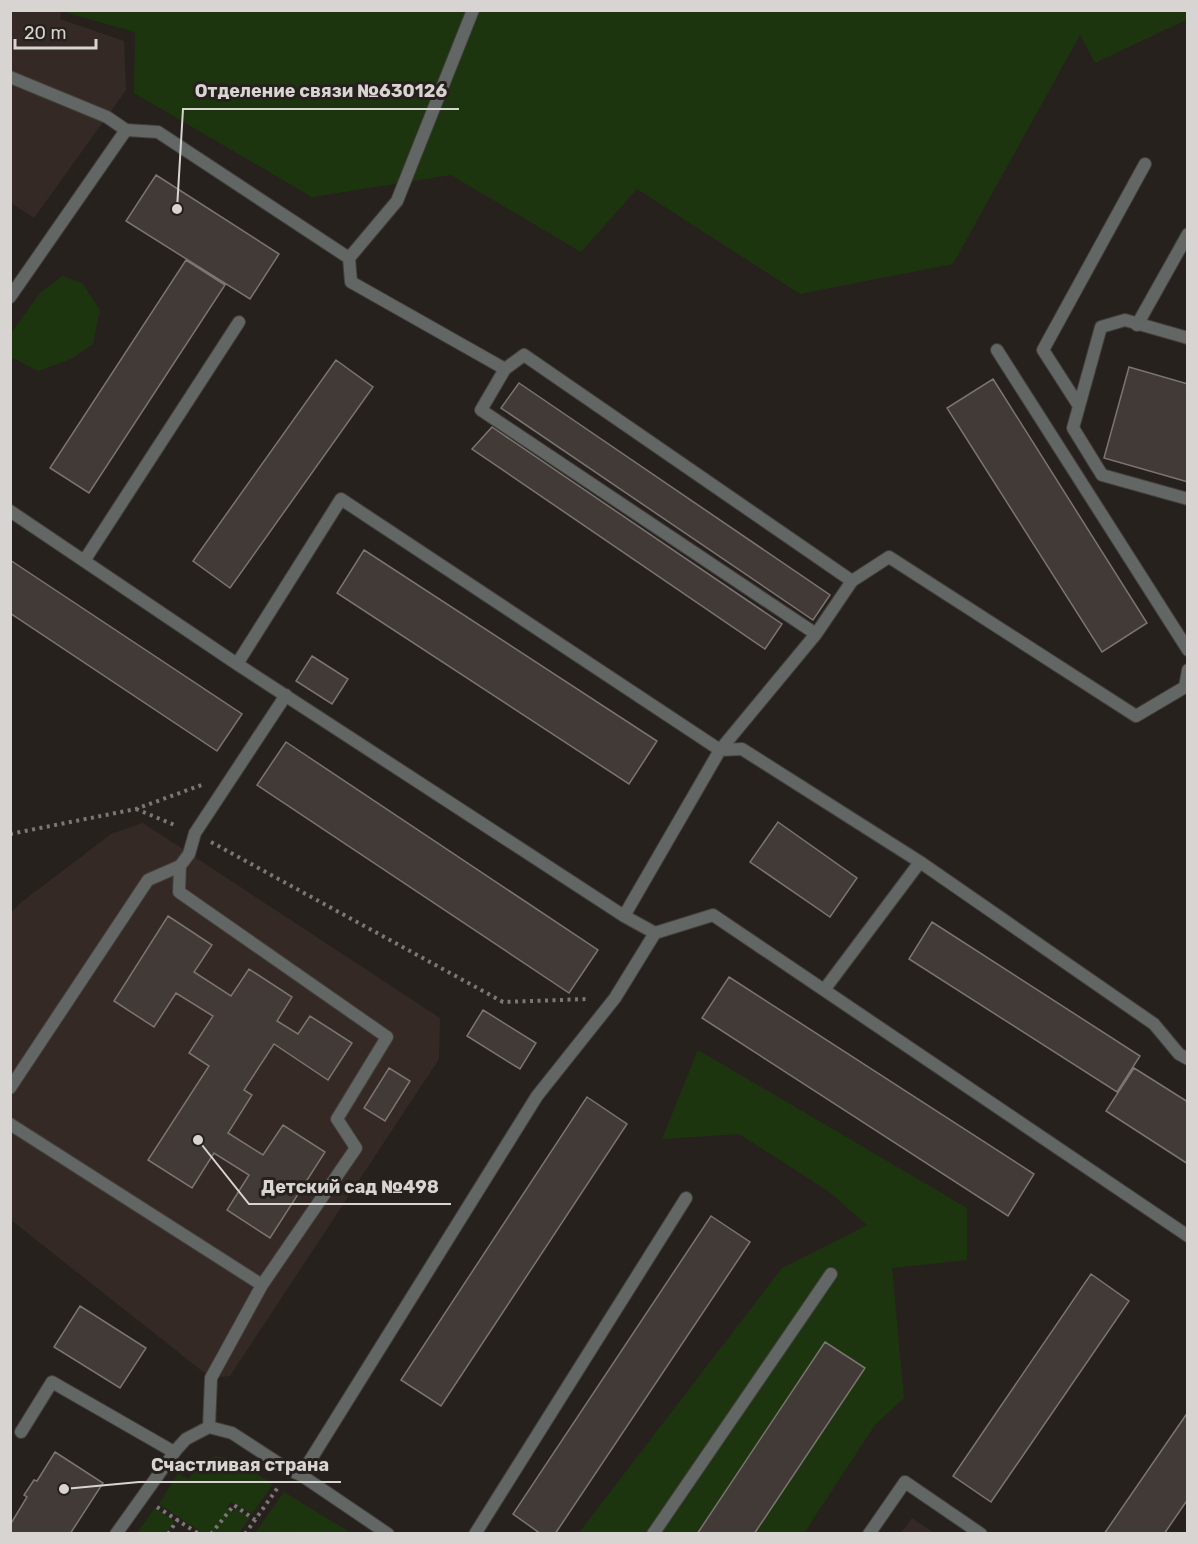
<svg xmlns="http://www.w3.org/2000/svg" width="1198" height="1544" font-family="Rubik,sans-serif">
<style>
.built{fill:#342924}
.green{fill:#1d350f}
.building{fill:#413a37;stroke:#7b7470;stroke-width:1.5}
.lines{fill:none;stroke-linecap:round;stroke-linejoin:round}
.lane-casing{stroke:#433e3b;stroke-width:14}
.street-casing{stroke:#433e3b;stroke-width:14}
.path{stroke:#7c7775;stroke-width:4;stroke-dasharray:3 4.5;stroke-linecap:butt}
.lane{stroke:#626664;stroke-width:12}
.street{stroke:#626664;stroke-width:12}
.leader{fill:none;stroke:#d8d4d2;stroke-width:2}
.callout-dot{fill:#d8d4d2;stroke:#27211e;stroke-width:2}
.callout-label{font-size:18px;text-anchor:middle;font-weight:bold;fill:#d8d4d2;stroke:#27211e;stroke-width:6;stroke-linejoin:round;paint-order:stroke}
</style>
<rect width="100%" height="100%" fill="#27211e"/>
<!-- built -->
<path class="built" d="M10,11H61L60,19L124,41L126,90L34,218L11,203Z
M143,823L440,1018L439,1059L230,1376L211,1378L11,1220V913L19,904L111,834Z
M912,1518L934,1533H901Z"/>
<!-- green -->
<path class="green" d="M68,10H1187L1188,19L1095,63L1080,35L953,264L800,294L637,189L581,252L451,175L312,197L134,93L135,32L68,13Z
M62,276L82,283L100,310L93,344L71,359L38,371L11,357V333L40,293Z
M698,1050L967,1208V1260L892,1268L904,1398L875,1425L804,1533L578,1534L782,1268L867,1225L828,1191L739,1134L662,1139Z
M216,1456L233,1459L273,1484L252,1514L231,1502L227,1508L233,1513L236,1508L250,1518L239,1533H202L159,1504L178,1473L188,1479L198,1467L193,1464Z
M284,1492L351,1533L293,1534L288,1531L286,1533H255Z
M155,1508L174,1521L166,1533H137Z"/>
<!-- building -->
<path class="building" d="M156,175L279,254L250,299L126,221Z
M186,260L225,285L89,493L50,468Z
M336,360L373,387L230,588L193,561Z
M1129,367L1188,384V482L1104,458Z
M993,379L1147,623L1102,652L947,408Z
M519,383L830,595L813,620L501,408Z
M492,427L782,624L765,649L472,449Z
M364,550L657,741L629,784L337,593Z
M10,560L242,714L217,751L10,613Z
M312,656L348,679L332,704L296,681Z
M286,742L598,950L569,993L257,785Z
M778,822L857,878L830,917L750,862Z
M168,916L212,945L194,972L231,996L249,969L292,997L277,1021L298,1034L310,1016L352,1043L328,1080L274,1044L244,1090L252,1095L228,1133L263,1155L283,1125L325,1152L270,1238L227,1210L249,1175L214,1153L192,1188L148,1160L209,1066L189,1053L213,1016L176,993L154,1027L114,1001Z
M932,922L1140,1056L1117,1092L909,959Z
M729,977L1034,1174L1008,1216L702,1018Z
M483,1010L536,1043L520,1069L467,1036Z
M389,1068L410,1081L385,1121L364,1108Z
M1134,1068L1188,1102V1164L1106,1111Z
M587,1097L627,1124L441,1406L401,1380Z
M711,1216L750,1242L555,1534H541L513,1514Z
M1091,1274L1129,1301L991,1502L953,1476Z
M80,1306L146,1348L120,1388L54,1347Z
M825,1342L865,1368L754,1534H697Z
M1188,1412V1499L1164,1534H1104Z
M55,1452L103,1483L70,1534H10V1525L27,1497L24,1495L34,1480L37,1481Z"/>
<g class="lines">
<defs>
<path id="lane" d="M10,77L107,117L126,130
M349,258L351,282L505,369L524,355L852,581
M1137,325L1188,234
M1188,338L1125,320L1101,327L1073,428L1102,475L1188,499
M997,350L1188,650
M505,369L481,410L816,634
M1079,406L1043,350L1145,164
M10,511L237,664L624,916L655,933L713,915L1188,1236
M84,561L239,322
M237,664L341,499L720,750L742,749L920,862L1154,1024L1179,1054L1188,1059
M180,866L189,854L195,833L286,695
M624,916L720,750L816,634L852,581L889,557L1136,716L1185,687L1188,670
M824,990L920,862
M10,1088L148,880L180,866L179,892L387,1037L337,1119L356,1148L262,1285L211,1378L209,1427
M10,1124L262,1285
M21,1432L52,1382L174,1452
M301,1475L537,1096L615,998L655,933
M116,1534L176,1450L186,1439L209,1427L232,1433L289,1470L301,1475L388,1534
M475,1534L686,1198
M653,1534L831,1274
M869,1534L905,1482L981,1534"/>
<path id="street" d="M10,297L126,130L158,132L349,258L397,201L473,10"/>
</defs>
<!-- lane casing -->
<use href="#lane" class="lane-casing"/>
<!-- street casing -->
<use href="#street" class="street-casing"/>
<!-- path -->
<path class="path" d="M136,809L177,826
M10,834L136,809L204,784
M211,842L503,1002L588,999
M157,1507L199,1534
M168,1534L178,1519
M211,1534L234,1505L255,1520
M245,1534L279,1486"/>
<!-- lane -->
<use href="#lane" class="lane"/>
<!-- street -->
<use href="#street" class="street"/>
</g>
<!-- callouts -->
<path class="leader" d="M177 209L183 109H459M198 1140L249 1204H451M64 1489L139 1482H341"/>
<g class="callout-dot">
<circle cx="177" cy="209" r="6"/>
<circle cx="198" cy="1140" r="6"/>
<circle cx="64" cy="1489" r="6"/>
</g>
<g class="callout-label">
<text x="321" y="97">Отделение связи №630126</text>
<text x="350" y="1193">Детский сад №498</text>
<text x="240" y="1471">Счастливая страна</text>
</g>
<!-- border -->
<rect width="1198" height="1544" fill="none" stroke="#d8d4d2" stroke-width="24"/>
<!-- scale -->
<path d="M15 39v9h81v-9" fill="none" stroke="#d8d4d2" stroke-width="3"/>
<text x="24" y="39" font-size="18" fill="#d8d4d2" stroke="#27211e" stroke-width="4.5" paint-order="stroke">20 m</text>
</svg>
